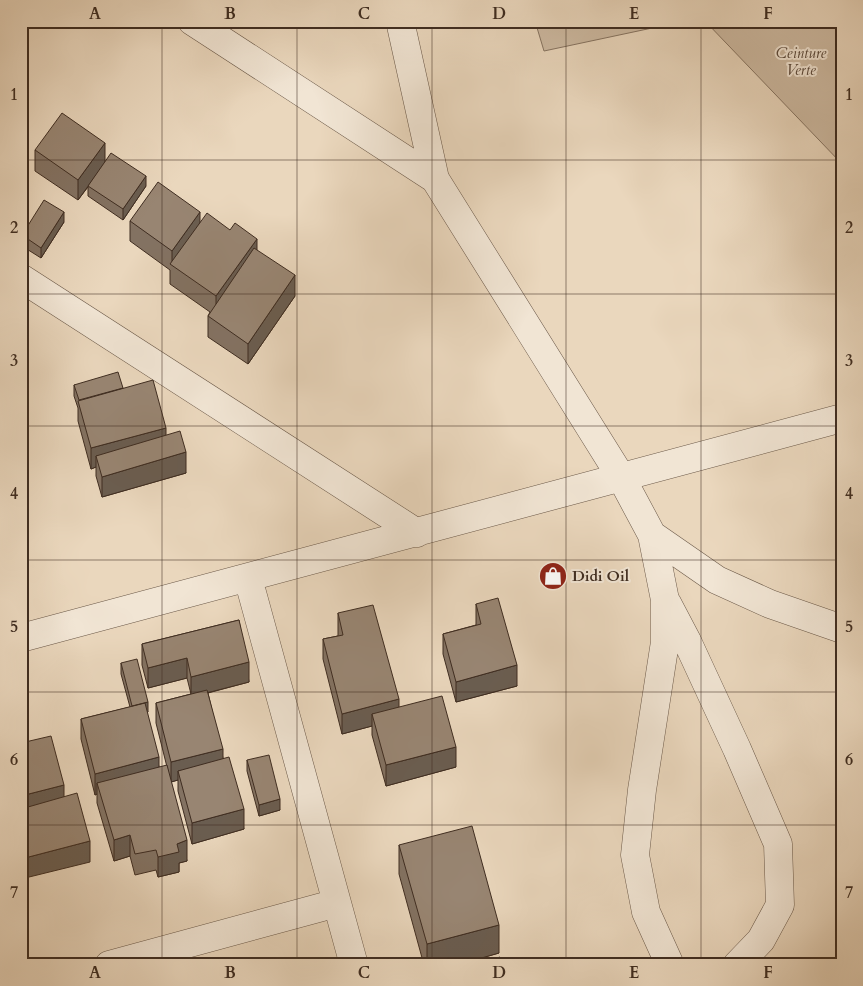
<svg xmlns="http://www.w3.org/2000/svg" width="863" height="986" font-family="Cardo,serif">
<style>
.green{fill:#cdbaa2;stroke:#867462}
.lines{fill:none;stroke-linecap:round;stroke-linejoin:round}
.street-casing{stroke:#6a5848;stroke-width:29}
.street{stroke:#f1e5d4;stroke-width:28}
.wall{fill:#837262;stroke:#3f2d21}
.shaded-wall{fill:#6a5d50;stroke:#3f2d21}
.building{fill:#988572;stroke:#3f2d21}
.grid{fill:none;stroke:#3f2d21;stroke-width:1;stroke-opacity:0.55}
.labels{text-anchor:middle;stroke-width:4;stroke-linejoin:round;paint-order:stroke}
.park-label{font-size:15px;font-style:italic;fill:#5b493b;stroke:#f1e5d4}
.poi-label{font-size:15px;font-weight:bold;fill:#3f2d21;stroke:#f1e5d4;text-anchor:start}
.neatline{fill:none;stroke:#3f2d21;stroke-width:2}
.grid-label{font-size:16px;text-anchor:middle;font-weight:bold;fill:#3f2d21}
</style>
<rect width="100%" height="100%" fill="#ead7bd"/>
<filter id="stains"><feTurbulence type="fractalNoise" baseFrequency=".004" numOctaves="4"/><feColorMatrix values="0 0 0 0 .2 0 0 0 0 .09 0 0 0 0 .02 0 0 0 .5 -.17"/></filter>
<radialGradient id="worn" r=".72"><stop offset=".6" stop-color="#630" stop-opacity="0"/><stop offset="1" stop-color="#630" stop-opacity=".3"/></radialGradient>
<!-- green -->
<path class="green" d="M535,21H685L544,51Z
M706,21H842V164L705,21Z"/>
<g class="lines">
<defs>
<path id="street" d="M192,21L435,179
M400,21L435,179L621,477L652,535L665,600V642L642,790L635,855L646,912L670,965
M21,278L417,533
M652,535L717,580L770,604L842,629
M248,578L354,965
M667,603L687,641L737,749L778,844L780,905L761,940L737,965
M21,638L842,418
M109,965L337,903"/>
</defs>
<!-- street casing -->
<use href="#street" class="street-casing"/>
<!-- street -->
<use href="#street" class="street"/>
</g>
<!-- wall -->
<path class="wall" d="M35,150L105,161L146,186L123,220L88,196V187L78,200L35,171Z
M130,221L200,222L257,250L295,296L248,364L208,337V316L210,312L170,284V270L130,241Z
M64,222L41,258L22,246V235Z
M74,385L123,388L166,435L186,473L102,497L96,476V467L91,469L78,421V408L74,396Z
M476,604L517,686L456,702L443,654V634L476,625Z
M338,613L399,707L456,767L386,786L372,735V726L342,734L323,659V639L338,636Z
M239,620L249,682L208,693L223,758L244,829L192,844L178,791V780L171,782L187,861L179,863V872L158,877L156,870L135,875L130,856L114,861L97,803V794L95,795L81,739V719L130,707L121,674V663L148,712L147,713L159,767L168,771L156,723V703L191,694L187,678L148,688L142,665V644Z
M247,760L280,810L259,816L247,771Z
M399,845L499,953L457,965H424L399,874Z"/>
<!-- shaded-wall -->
<path class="shaded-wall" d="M105,143V163L78,200V180Z
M146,176V186L123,220V209Z
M64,212V222L41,258V248Z
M200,212V232L172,265V251Z
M257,239V259L216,316V296Z
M295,275V296L248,364V344Z
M166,428V448L96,456V467L91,469V448Z
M186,452V473L102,497V477Z
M187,658V678L148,688V668Z
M249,662V682L191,697V677Z
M517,665V686L456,702V682Z
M399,699V719L372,714V726L342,734V714Z
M148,702V712L132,717V706Z
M456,747V767L386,786V765Z
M223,749V769L178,771V780L171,782V762Z
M159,757V777L97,783V794L95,795V774Z
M64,785V806L21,816V796Z
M280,799V810L259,816V805Z
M244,809V829L192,844V823Z
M130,835V856L114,861V840Z
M187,840V861L179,863V872L158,877V857L177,844Z
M90,841V862L21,879V859Z
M499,925V953L457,965H427V944Z"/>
<!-- building -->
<path class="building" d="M62,113L105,143L78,180L35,150Z
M111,153L146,176L123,209L88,186Z
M158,182L200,212L172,251L130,221Z
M44,200L64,212L41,248L22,235Z
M207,213L230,230L235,223L257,239L216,296L170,264Z
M254,248L295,275L248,344L208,316Z
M118,372L123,388L79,400L74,385Z
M153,380L166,428L91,448L78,401Z
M180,431L186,452L102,477L96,456Z
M498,598L517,665L456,682L443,634L481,624L476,604Z
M373,605L399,699L342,714L323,639L343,635L338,613Z
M239,620L249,662L191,677L187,658L148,668L142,644Z
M137,659L148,702L132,706L121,663Z
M207,690L223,749L171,762L156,703Z
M442,696L456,747L386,765L372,714Z
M145,703L159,757L95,774L81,719Z
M51,736L64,785L21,796V743Z
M269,755L280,799L259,805L247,760Z
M229,757L244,809L192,823L178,771Z
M167,765L187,840L177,844L179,852L158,857L156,850L135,854L130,835L114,840L97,783Z
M77,793L90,841L21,859V809Z
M472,826L499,925L427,944L399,845Z
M500,957L502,965H474Z"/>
<!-- grid -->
<path class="grid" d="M162,21V965M297,21V965M432,21V965M566,21V965M701,21V965M21,160H842M21,294H842M21,426H842M21,560H842M21,692H842M21,825H842"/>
<!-- icons -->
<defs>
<symbol id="shop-disc" viewBox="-11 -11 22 22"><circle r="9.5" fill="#8f2418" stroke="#f1e5d4"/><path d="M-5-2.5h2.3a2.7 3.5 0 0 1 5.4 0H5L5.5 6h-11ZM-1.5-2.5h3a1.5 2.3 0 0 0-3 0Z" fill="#fff"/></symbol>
</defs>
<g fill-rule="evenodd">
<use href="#shop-disc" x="537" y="560" width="32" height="32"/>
</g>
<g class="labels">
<!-- park labels -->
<g class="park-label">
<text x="801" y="58">Ceinture<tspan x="801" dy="17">Verte</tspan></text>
</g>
<!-- poi labels -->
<g class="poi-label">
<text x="572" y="581">Didi Oil</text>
</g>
</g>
<!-- margin -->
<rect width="863" height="986" fill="none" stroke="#ead7bd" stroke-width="55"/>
<rect x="28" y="28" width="808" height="930" class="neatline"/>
<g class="grid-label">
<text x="95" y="19">A</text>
<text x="230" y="19">B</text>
<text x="364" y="19">C</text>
<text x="499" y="19">D</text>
<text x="634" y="19">E</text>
<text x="768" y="19">F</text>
<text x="14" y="100">1</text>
<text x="849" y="100">1</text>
<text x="14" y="233">2</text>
<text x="849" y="233">2</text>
<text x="14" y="366">3</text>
<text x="849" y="366">3</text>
<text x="14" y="499">4</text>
<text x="849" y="499">4</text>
<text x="14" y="632">5</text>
<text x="849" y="632">5</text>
<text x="14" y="765">6</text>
<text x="849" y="765">6</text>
<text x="14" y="898">7</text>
<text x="849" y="898">7</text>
<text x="95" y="978">A</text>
<text x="230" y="978">B</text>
<text x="364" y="978">C</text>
<text x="499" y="978">D</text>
<text x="634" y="978">E</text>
<text x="768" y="978">F</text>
</g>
<rect width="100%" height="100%" filter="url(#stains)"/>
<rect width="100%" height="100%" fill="url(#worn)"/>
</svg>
